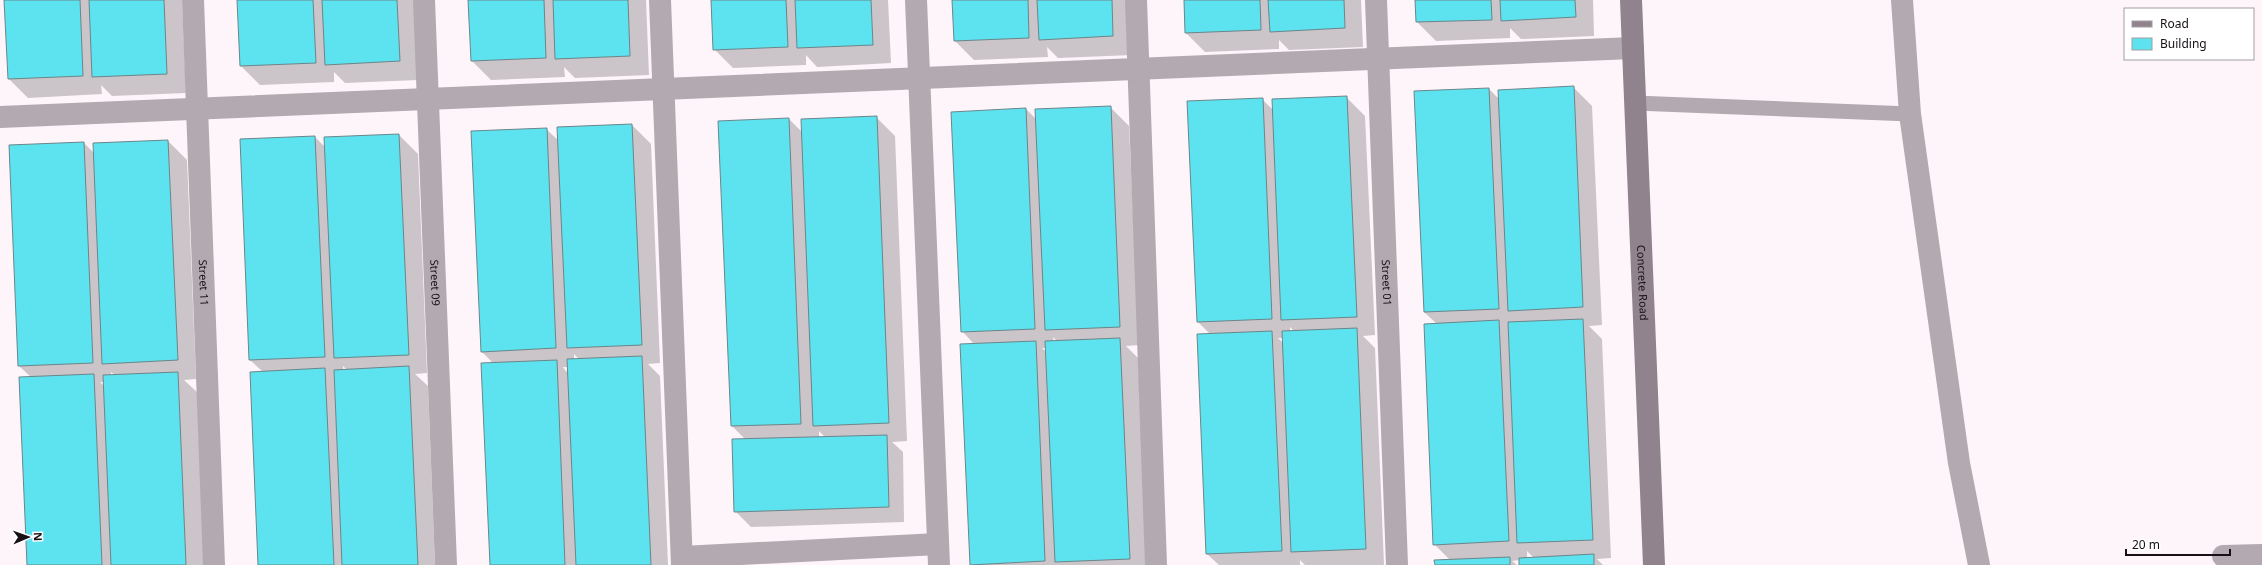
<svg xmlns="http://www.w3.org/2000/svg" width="2262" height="565" font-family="'Noto Sans',sans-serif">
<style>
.shadow{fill:#0003;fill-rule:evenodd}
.building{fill:#5de3f0;stroke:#6a8689}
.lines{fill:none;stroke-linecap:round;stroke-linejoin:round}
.lane{stroke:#b3a9b0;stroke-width:15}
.street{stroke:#b3a9b0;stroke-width:22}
.secondary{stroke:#91838d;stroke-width:22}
.labels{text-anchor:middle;stroke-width:3.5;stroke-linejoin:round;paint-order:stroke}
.street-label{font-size:11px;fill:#171015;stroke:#fff}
</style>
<rect width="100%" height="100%" fill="#fef5fb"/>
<!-- shadow -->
<path class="shadow" d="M5,0H182L186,93L112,96L101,85L102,94L28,98L9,79Z
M238,0H415L418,80L345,83L334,72V82L260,85L241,66Z
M469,0H646L649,75L575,78L564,67L565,77L491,80L472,61Z
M712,0H888L891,63L817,67L806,55V65L733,68L714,49Z
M953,0H1130L1132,55L1058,58L1047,47L1048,57L974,60L955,41Z
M1185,0H1361L1363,47L1289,50L1279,40V49L1205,52L1186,33Z
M1416,0H1593L1594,36L1521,39L1510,28V38L1436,41L1417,22Z
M1573,87L1592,106L1602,325L1589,326L1602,339L1611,558L1597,559L1603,565H1520V560L1512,561L1517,565H1436L1450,560L1434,544L1437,324L1424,312L1415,92L1489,89L1500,100ZM1527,551L1534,558L1527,559Z
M1346,97L1365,116L1375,335L1363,336L1375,348L1384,565H1305L1300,560V565H1219L1207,554L1210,334L1198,322L1262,99L1273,110ZM1290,327L1295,332H1290ZM1278,338H1283V343Z
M1110,107L1129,126L1139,345L1126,346L1138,358L1148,565H971L974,344L962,331L1026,109L1037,120ZM1053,337L1058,342H1054ZM1042,348H1046L1047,353Z
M876,117L895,136L907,441L892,442L903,452L904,522L751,527L735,511L746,440L732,426L789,119L802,132ZM819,431L826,438H819Z
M632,125L651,144L660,363L648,364L660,376L668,565H491L494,364L482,352L546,129L559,141ZM574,354L580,360H574ZM563,367H568L569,374L565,370Z
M399,135L418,154L427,373L415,374L428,386L435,565H259L263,372L250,360L315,137L326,148L325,138ZM343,366L347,370H343Z
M168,141L187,160L196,379L184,380L197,392L204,565H28L32,378L19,366L84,143L94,153ZM111,372L116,376H111ZM100,382H104V386Z"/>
<!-- building -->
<path class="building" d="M4,0H80L83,76L8,79Z
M89,0H164L167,74L92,77Z
M237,0H313L316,63L240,66Z
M322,0H397L400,61L325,65Z
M468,0H544L546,58L471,61Z
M553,0H628L630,56L555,59Z
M711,0H786L788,47L713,50Z
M795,0H871L873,45L797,48Z
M952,0H1028L1029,38L954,41Z
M1037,0H1112L1113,36L1039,40Z
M1184,0H1260L1261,30L1185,33Z
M1268,0H1344L1345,28L1270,32Z
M1415,0H1491L1492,20L1416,22Z
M1500,0H1575L1576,17L1501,21Z
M1574,86L1583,307L1508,311L1498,90Z
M1489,88L1499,309L1424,312L1414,91Z
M1347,96L1357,317L1281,320L1272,99Z
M1263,98L1272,319L1197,322L1187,101Z
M1111,106L1120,327L1045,330L1035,109Z
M1026,108L1035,329L961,332L951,112Z
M877,116L889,423L813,426L801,119Z
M789,118L801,424L731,426L718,121Z
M632,124L642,345L567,348L557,127Z
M547,128L556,348L481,352L471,131Z
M399,134L409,355L334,358L324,137Z
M315,136L325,357L249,360L240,139Z
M168,140L178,360L102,364L93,143Z
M84,142L93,363L18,366L9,145Z
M1583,319L1593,540L1517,543L1508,322Z
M1499,320L1509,541L1433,545L1424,324Z
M1357,328L1366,549L1291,552L1282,331Z
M1272,331L1282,551L1206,554L1197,334Z
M1120,338L1130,559L1055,562L1045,341Z
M1036,341L1045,561L970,565L960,344Z
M642,356L651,565H576L567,359Z
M557,360L565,565H490L481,363Z
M409,366L418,565H342L334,370Z
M325,368L334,565H258L250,372Z
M178,372L186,565H111L103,375Z
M94,374L102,565H27L19,377Z
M887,435L889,507L734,512L732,439Z
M1594,554V565H1519V558Z
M1510,557V565H1435L1434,560Z"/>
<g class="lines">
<!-- lane -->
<path class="lane" d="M1635,103L1910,114"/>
<!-- street -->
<g class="street">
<path id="s1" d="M193,0L214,565"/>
<path id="s2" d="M424,0L446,565"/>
<path d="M660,0L682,565"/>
<path d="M916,0L939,565"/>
<path d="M1136,0L1156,565"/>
<path id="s3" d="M1376,0L1397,565"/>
<path d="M1902,0L1910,114L1959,463L1979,565"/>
<path d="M0,117L1633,48"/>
<path d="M2223,556L2262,555"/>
<path d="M682,557L938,544"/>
</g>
<!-- secondary -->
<path class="secondary" id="s4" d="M1631,0L1654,565"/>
</g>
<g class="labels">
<!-- street labels -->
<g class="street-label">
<text dy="4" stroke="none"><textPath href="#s3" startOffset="283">Street 01</textPath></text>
<text dy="4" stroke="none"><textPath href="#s1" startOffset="283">Street 11</textPath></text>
<text dy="4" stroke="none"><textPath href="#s2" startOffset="283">Street 09</textPath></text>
<text dy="4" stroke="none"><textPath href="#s4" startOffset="283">Concrete Road</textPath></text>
</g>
</g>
<!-- legend -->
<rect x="2124" y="8" width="130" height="52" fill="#ffffff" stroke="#a29fa1"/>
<rect x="2132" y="21" width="20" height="6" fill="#91838d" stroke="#a29fa1"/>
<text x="2160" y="28" font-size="12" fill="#171015">Road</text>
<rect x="2132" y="38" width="20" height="12" fill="#5de3f0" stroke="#a29fa1"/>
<text x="2160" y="48" font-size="12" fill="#171015">Building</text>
<!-- north arrow -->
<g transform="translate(28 537) rotate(88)" stroke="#ffffff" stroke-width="3" paint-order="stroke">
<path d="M0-3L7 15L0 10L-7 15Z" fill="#171015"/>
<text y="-6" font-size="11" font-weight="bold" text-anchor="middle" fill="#171015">N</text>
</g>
<!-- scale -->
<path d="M2126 549v6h104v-6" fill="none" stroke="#171015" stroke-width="2"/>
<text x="2132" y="549" font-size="12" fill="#171015" stroke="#ffffff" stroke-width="3" paint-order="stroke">20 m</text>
</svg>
